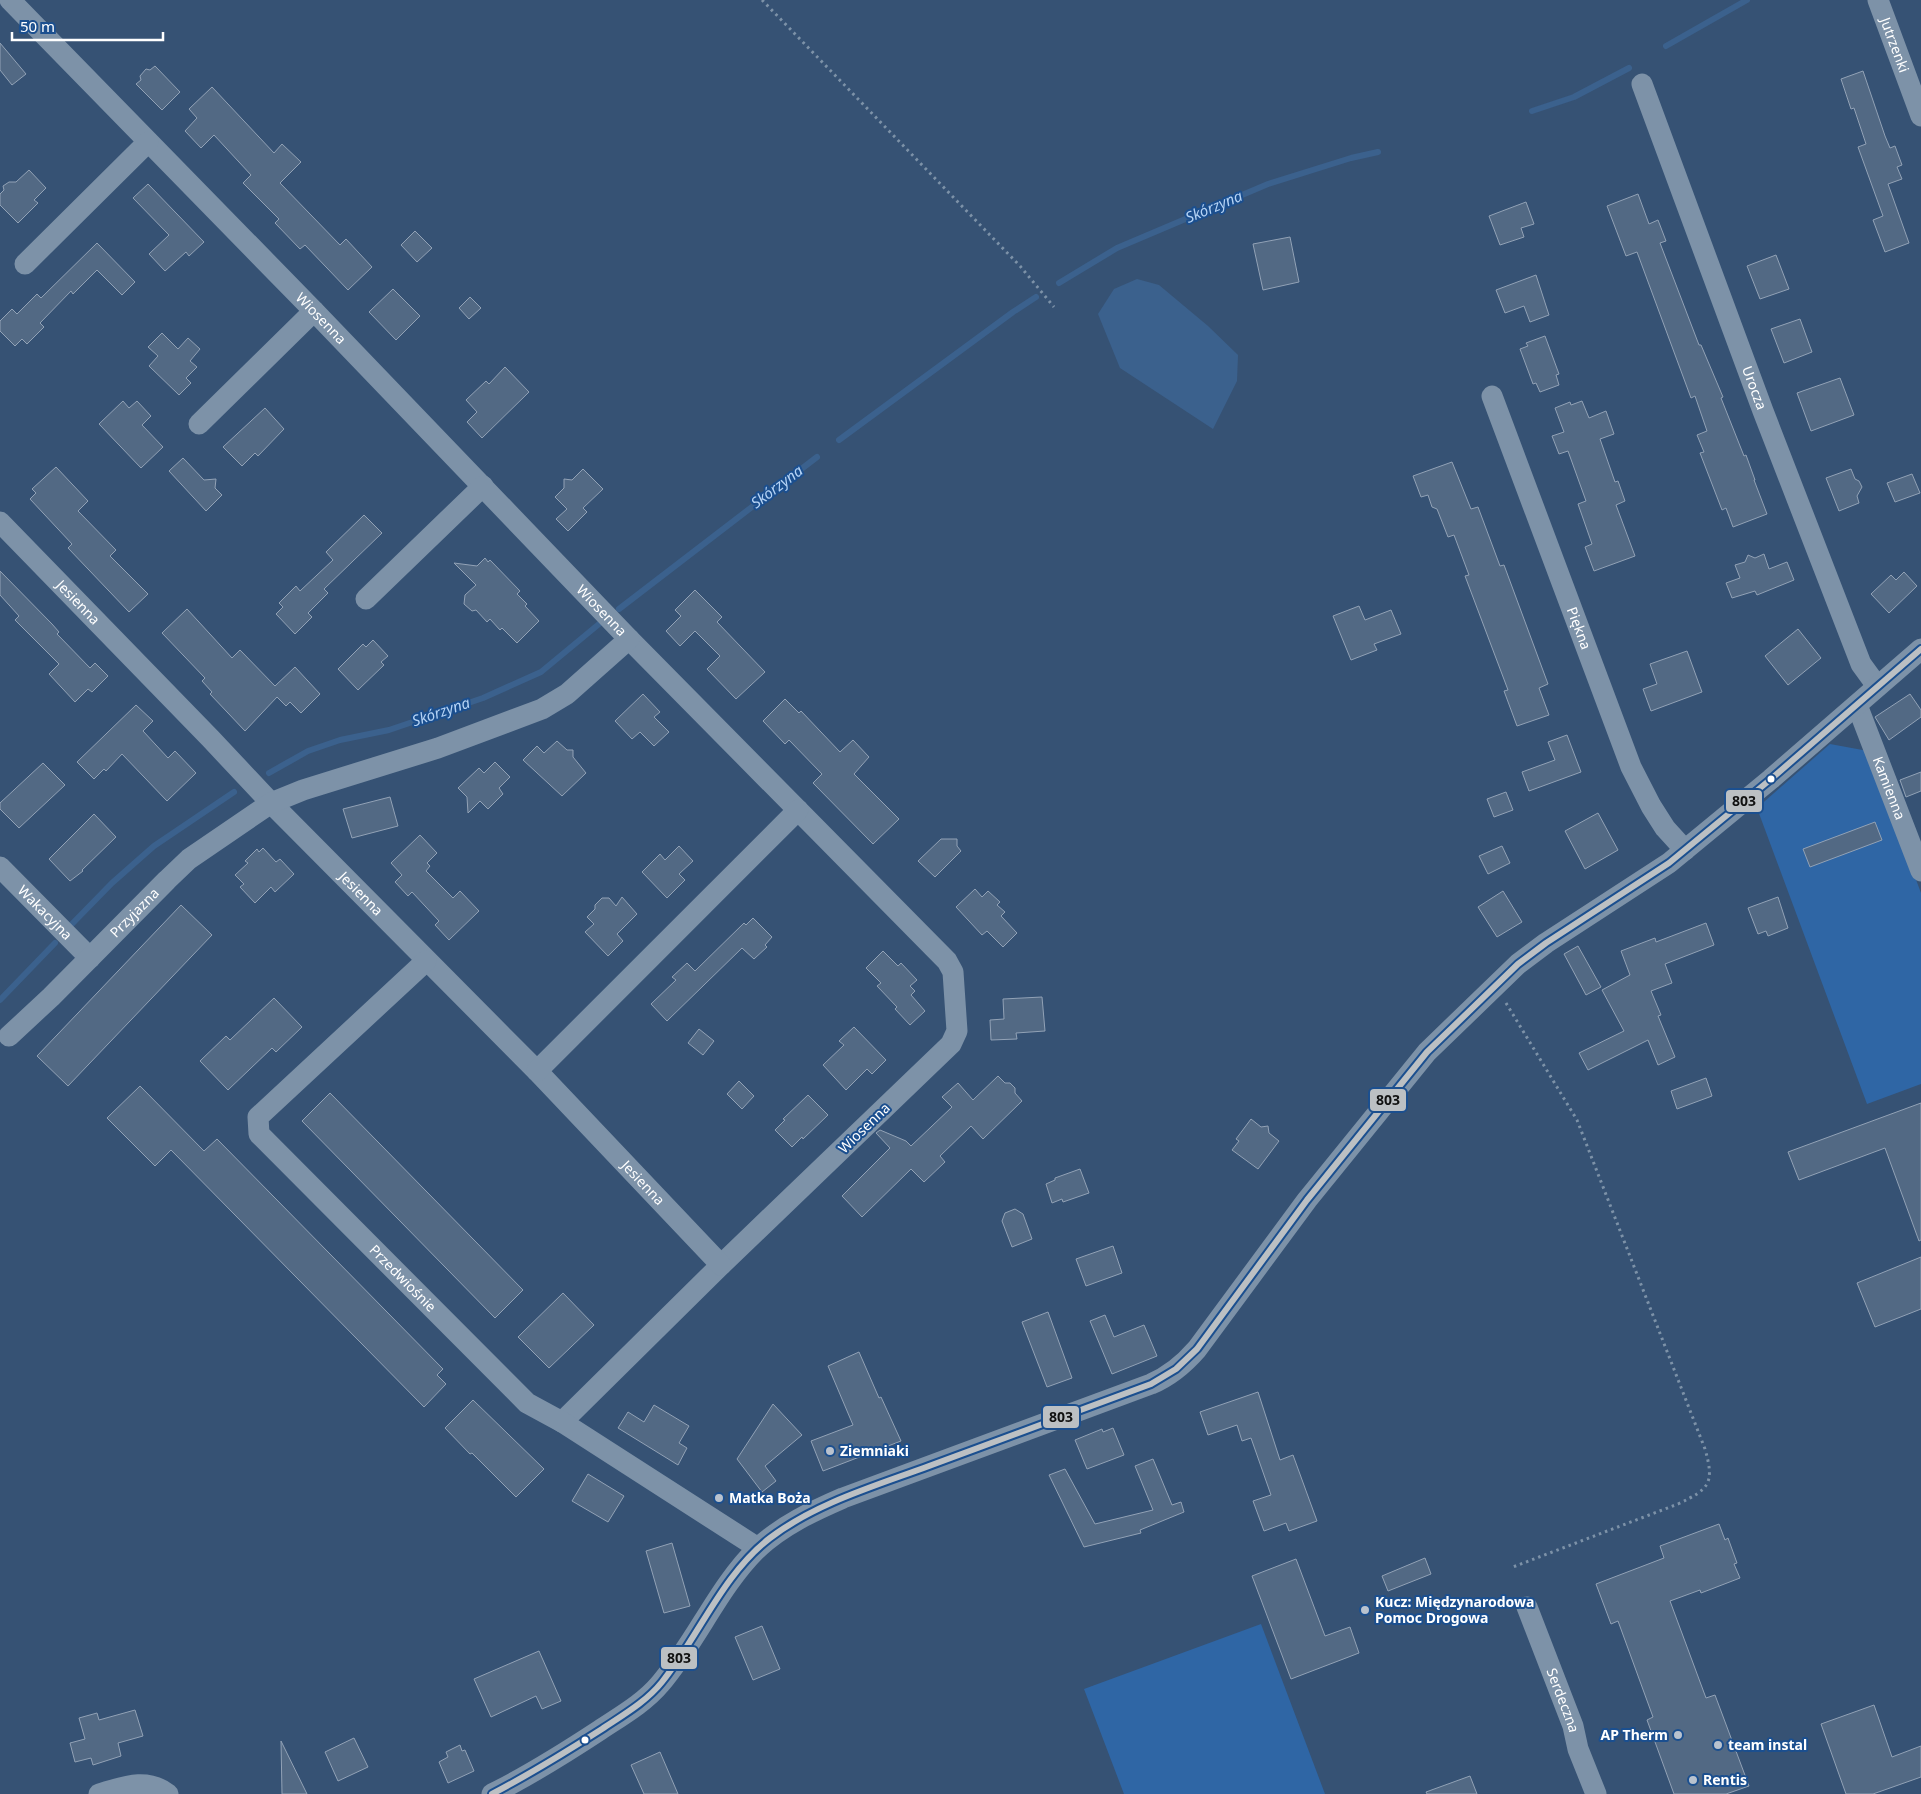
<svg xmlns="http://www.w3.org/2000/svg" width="1921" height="1794" font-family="'Noto Sans',sans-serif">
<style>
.green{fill:#2f66a5}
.water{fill:#3b618d}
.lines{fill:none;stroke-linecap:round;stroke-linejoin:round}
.stream{stroke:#3b618d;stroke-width:6}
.building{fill:#526984;stroke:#92a2b6}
.path{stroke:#7d92a8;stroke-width:3;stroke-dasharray:2.5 4;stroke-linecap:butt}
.minor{stroke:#7d92a8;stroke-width:21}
.bus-1-casing{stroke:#1b4f8f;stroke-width:10}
.bus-1{stroke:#bcc0c3;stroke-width:6}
.bus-dot{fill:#fff;stroke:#1b4f8f;stroke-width:2}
.poi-dot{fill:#b9c2ce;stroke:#1b4f8f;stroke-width:2}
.labels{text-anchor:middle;stroke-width:4;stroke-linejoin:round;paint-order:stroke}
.street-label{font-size:14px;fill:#fff;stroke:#1b4f8f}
.poi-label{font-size:14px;font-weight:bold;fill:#fff;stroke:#1b4f8f;text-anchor:start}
.water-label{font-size:15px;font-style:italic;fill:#b5d3f5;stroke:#1b4f8f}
.line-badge{stroke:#1b4f8f;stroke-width:2}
.pale-badge-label{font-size:14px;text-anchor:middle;font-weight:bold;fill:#111}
</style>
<rect width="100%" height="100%" fill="#365274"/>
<!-- green -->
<path class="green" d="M1830,744L1868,751L1921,893V1084L1867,1104L1757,808Z
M1261,1624L1325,1794H1124L1084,1689Z"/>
<!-- water -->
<path class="water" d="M1137,279L1159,285L1208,326L1238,355L1237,381L1213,429L1120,368L1098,314L1114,289Z"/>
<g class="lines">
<!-- stream -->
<path class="stream" d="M1666,46L1747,0
M1532,111L1574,97L1629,68
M1059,283L1117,248L1268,184L1351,158L1378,152
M839,440L1013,312L1036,297
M619,609L817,457
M269,773L308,751L340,740L389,730L483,698L541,672L599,624
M70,926L112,883L154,846L234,792
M0,1000L55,943"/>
</g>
<!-- building -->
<path class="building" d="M0,43L26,74L12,85L0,70Z
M155,66L180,92L162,110L136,84L141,80L140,76L146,69L150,70Z
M1863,71L1885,136L1890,148L1895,146L1902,165L1897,167L1902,179L1888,184L1909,243L1885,252L1873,220L1883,216L1858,147L1866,144L1854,108L1851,109L1841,79Z
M212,87L274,153L282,144L301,162L280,183L340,245L346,239L372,267L348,290L305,245L300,249L275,223L279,219L243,183L251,175L214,135L201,148L185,131L197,118L189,109Z
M29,170L46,188L34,200L38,203L18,223L0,205V194L4,190L3,186L9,182H16Z
M148,184L204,242L189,256L186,252L165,271L149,254L169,235L133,198Z
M1638,194L1649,224L1658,220L1666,241L1660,243L1699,345H1701L1723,397L1721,398L1744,456L1746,455L1755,480H1754L1767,514L1733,527L1726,508L1722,510L1700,453L1704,452L1697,435L1707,431L1695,396L1691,398L1637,252L1626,256L1607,206Z
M1526,202L1534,224L1521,228L1524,237L1500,245L1489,216Z
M415,231L432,248L417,262L401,245Z
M1290,237L1299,282L1263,290L1253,244Z
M97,243L135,282L122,295L97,270L73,294L71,291L40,323L44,327L27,344L22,339L15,346L0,331V321L12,309L17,314L37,294L41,298Z
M1776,255L1789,289L1760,299L1747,266Z
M1536,275L1549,315L1530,322L1524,306L1505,313L1496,290Z
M393,289L420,316L396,340L369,312Z
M470,297L481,308L469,319L459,308Z
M1800,319L1812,352L1784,363L1771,329Z
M162,333L178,349L188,338L200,349L190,361L197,367L186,378L191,383L179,395L149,366L158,356L148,347Z
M1545,336L1559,374L1556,375L1559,385L1540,392L1536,383L1533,384L1520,349L1528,346L1526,343Z
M505,367L529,392L482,438L467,422L477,412L466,400L486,381L489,384Z
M1840,378L1854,415L1811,431L1797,393Z
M123,401L129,408L137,401L151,416L142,425L163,447L141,468L99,424Z
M1582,401L1589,418L1606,411L1614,434L1600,439L1615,482L1618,481L1625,501L1616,505L1635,556L1594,571L1585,547L1592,544L1578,504L1586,501L1568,451L1559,454L1552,436L1564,432L1555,408L1570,402L1571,405Z
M265,408L284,429L258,456L255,453L242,466L223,447Z
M183,458L204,480L216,479L215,488L222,495L206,511L169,471Z
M1452,462L1471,509L1478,507L1500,566L1504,565L1548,684L1539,688L1549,715L1517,726L1504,691L1508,690L1465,576L1469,575L1454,535L1448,537L1437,509L1432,507L1428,495L1421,497L1413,476Z
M56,467L88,501L78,511L116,550L110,556L148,594L129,612L68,548L72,544L30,499L36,493L32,489Z
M583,469L603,489L583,508L587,512L568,531L556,519L567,509L555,497L564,488V479L572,480Z
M1851,469L1855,479L1859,481L1862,487L1857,496L1859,503L1839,511L1826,478Z
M1912,474L1920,493L1895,502L1887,483Z
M364,515L382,533L324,589L328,593L308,613L312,617L295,634L276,614L283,607L279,603L296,586L300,591L333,560L326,552Z
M1764,554L1769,569L1787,562L1794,580L1757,595L1755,591L1732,598L1726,583L1740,578L1735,565L1745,562L1748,555L1755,558Z
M485,558L488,562L490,560L520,591L517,594L527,604L525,606L539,621L517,643L502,628L500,630L490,619L487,622L476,610L472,611L464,604L465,595L476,585L454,563L477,566Z
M0,571L52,624L59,632L57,634L90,668L95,663L108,676L92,692L88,689L75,702L49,674L59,664L15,620L19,616L0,595Z
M1904,572L1917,586L1889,613L1871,594L1891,575L1896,580Z
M695,590L722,617L717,622L765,672L736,699L707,669L720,656L695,631L680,646L666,631L681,616L675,610Z
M1359,606L1365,620L1391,610L1401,634L1374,644L1377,650L1351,660L1333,616Z
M187,609L232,658L240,650L275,686L295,667L320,694L301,713L290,702L286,706L277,697L245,731L210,694L212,692L202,681L205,678L162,633Z
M1798,629L1821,658L1788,685L1765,656Z
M373,640L388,656L381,662L384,665L358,690L338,669L363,644L366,647Z
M1687,651L1702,692L1651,711L1643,689L1657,684L1650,664Z
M643,694L660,712L654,717L669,732L654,746L640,732L632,739L615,721Z
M1910,694L1921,710V717L1889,740L1875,717Z
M785,699L799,713L801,711L840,752L853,740L869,757L854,774L899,819L873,844L813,783L822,774L789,740L785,744L763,721Z
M136,705L153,721L143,731L168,758L175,751L196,773L167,801L122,754L106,771L104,769L94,779L77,762Z
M1567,735L1581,772L1529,791L1522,772L1555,760L1548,742Z
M557,741L567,750H573V757L586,773L562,796L523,760L537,746L544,753Z
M495,762L510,777L499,788L503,794L488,809L480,801L468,813L467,797L458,788L479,768L484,773Z
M43,763L65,785L19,828L0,809V803Z
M1921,772V791L1906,797L1900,780Z
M1506,792L1513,810L1494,817L1487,799Z
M390,797L398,826L352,838L343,809Z
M1598,813L1618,850L1585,869L1565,831Z
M94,814L116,837L82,870L83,871L70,881L49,859Z
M1875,822L1882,840L1810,867L1803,849Z
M420,835L437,853L427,863L430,866L426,871L453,898L460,891L479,911L449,940L435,925L439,921L412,892L408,896L395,882L402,875L391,863Z
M941,839H957V846L961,851L935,877L918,861Z
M679,846L693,861L679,874L685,880L667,898L642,872L660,854L665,860Z
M1502,846L1510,863L1488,874L1479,856Z
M263,848L276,862L280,859L294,874L275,892L271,887L255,903L240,887L244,884L235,875L248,863L245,861L257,849L259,852Z
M975,889L982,897L988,891L1000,902L997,905L1005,912L1001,916L1017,933L1003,947L987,931L982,935L956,907Z
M1503,891L1522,922L1497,937L1478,907Z
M622,897L637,914L617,934L623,941L608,956L585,932L594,924L587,917L595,909V905L602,898H609L616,906Z
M1778,897L1788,928L1768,936L1766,931L1758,934L1748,908Z
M181,905L212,935L68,1086L37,1056Z
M753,918L772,937L765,945L767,947L754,959L742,948L667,1021L651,1004L676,980L672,977L687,963L695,971L744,923L746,925Z
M1706,923L1714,945L1665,964L1672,983L1651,991L1661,1015L1658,1016L1675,1057L1658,1065L1648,1040L1588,1070L1579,1053L1624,1031L1602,990L1630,975L1621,951L1655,938L1656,942Z
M1578,946L1601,987L1586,995L1564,954Z
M883,951L898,966L901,963L917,980L910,986L915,991L911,995L925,1011L910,1025L895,1009L897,1007L877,986L881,983L866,968Z
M1042,997L1045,1031L1016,1033L1017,1039L991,1040L990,1020L1004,1019L1003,999Z
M274,998L302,1027L276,1052L272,1048L228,1090L200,1061L226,1036L230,1040Z
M854,1027L886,1060L872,1074L867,1069L846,1090L823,1065L844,1045L839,1041Z
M699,1029L714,1041L703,1055L688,1043Z
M998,1076L1005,1083H1010L1015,1088V1093L1022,1101L983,1139L971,1126L940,1156L945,1162L924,1182L911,1169L862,1217L842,1196L890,1148L876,1133L880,1130L906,1141L911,1146L952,1107L942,1097L958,1083L973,1100Z
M1706,1078L1712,1096L1677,1109L1671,1091Z
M739,1081L754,1096L742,1109L727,1094Z
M140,1086L204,1151L217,1139L443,1369L437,1375L446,1384L424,1407L171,1150L155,1166L107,1118Z
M330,1093L523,1290L495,1318L302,1121Z
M808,1095L828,1115L803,1139L802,1137L792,1147L775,1130L785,1120L783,1119Z
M1921,1103V1240L1919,1241L1885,1148L1799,1180L1788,1152Z
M1251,1119L1261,1127L1268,1126L1269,1133L1279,1141L1258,1169L1232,1150L1239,1141L1236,1139Z
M1080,1169L1089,1193L1063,1202L1062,1199L1052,1203L1046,1184L1055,1180V1178Z
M1015,1209L1023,1214L1032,1239L1012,1247L1002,1221L1005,1213Z
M1113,1246L1122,1273L1086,1286L1076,1259Z
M1921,1257V1309L1875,1327L1857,1283Z
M563,1293L594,1325L549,1368L518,1337Z
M1048,1312L1072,1378L1047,1387L1022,1322Z
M1105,1315L1114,1337L1144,1325L1157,1356L1112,1374L1090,1321Z
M859,1352L879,1398L881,1397L901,1441L823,1471L811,1441L853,1425L828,1366Z
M1258,1392L1280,1460L1293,1455L1317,1521L1289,1531L1286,1523L1264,1531L1253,1501L1271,1495L1251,1438L1242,1441L1237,1425L1208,1435L1200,1412Z
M473,1400L544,1469L516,1497L472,1453L470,1454L445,1428Z
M773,1404L802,1435L765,1466L776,1481L762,1492L737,1459Z
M654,1405L689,1426L679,1443L687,1448L678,1465L618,1428L628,1412L644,1422Z
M1113,1428L1124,1455L1087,1469L1075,1440L1102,1429L1103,1432Z
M1153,1459L1172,1505L1181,1502L1184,1512L1140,1530L1141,1533L1084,1547L1049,1475L1065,1469L1095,1524L1153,1510L1135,1466Z
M588,1474L624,1496L608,1522L572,1501Z
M1719,1524L1725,1540L1728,1538L1737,1563L1734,1564L1740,1578L1701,1593L1700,1590L1670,1601L1706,1698L1715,1695L1749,1786L1726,1794H1674L1647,1720L1653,1717L1618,1621L1611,1624L1596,1584L1664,1558L1660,1546Z
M672,1543L690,1606L664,1613L646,1551Z
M1425,1558L1431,1574L1388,1591L1382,1576Z
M1296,1559L1325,1636L1350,1627L1359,1653L1291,1679L1252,1576Z
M762,1626L780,1669L753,1680L735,1637Z
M539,1651L561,1701L542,1709L536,1696L491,1717L474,1679Z
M1874,1705L1892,1757L1921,1746V1777L1873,1794H1846L1821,1724Z
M135,1710L143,1736L118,1743L121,1756L93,1765L91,1758L75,1762L70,1743L85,1739L79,1718L97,1713L99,1720Z
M354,1738L368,1767L338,1781L325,1752Z
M281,1741L307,1794H282Z
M460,1745L462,1751L465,1750L474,1771L448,1783L439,1762L448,1757L446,1752Z
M660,1752L678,1794H644L631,1765Z
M1470,1776L1477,1794H1427L1426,1792Z"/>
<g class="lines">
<!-- path -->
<path class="path" d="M762,0L1020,266L1054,307
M1506,1003L1577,1120L1705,1449C1715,1484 1709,1489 1678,1504L1513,1567"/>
<!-- minor -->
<g class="minor">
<path id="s1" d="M10,0L314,311L629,639L947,961L953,972L957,1031L951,1044L721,1265L562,1422"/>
<path id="s2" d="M1878,0L1921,116"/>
<path id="s3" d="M1642,84L1763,411L1861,664L1877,686"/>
<path d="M25,264L148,142"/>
<path id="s4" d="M1492,396L1631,767L1651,806L1665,828L1685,850"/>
<path d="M199,424L314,311"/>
<path id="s5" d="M0,522L211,739L271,803L537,1071L721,1265"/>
<path d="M366,599L483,486"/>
<path id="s6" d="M1857,705L1921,871"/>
<path id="s7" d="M0,867L90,958"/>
<path id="s8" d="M426,961L258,1117L259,1134L527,1403L562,1422L758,1548"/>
<path id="s9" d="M9,1036L51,997L167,880L189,859L271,803L303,790L438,748L542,709L567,694L629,639"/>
<path d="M537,1071L798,810"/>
<path id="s10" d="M1527,1607L1573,1726L1578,1749L1596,1794"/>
<path d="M99,1794C123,1787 146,1777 168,1794"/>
<path d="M492,1794C530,1775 565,1753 600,1730C621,1716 644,1703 660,1684C697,1641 718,1587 758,1548C783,1525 813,1511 843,1498L1151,1384C1170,1376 1184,1364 1197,1349L1307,1200L1427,1052L1518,964L1546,943L1669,863L1771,779L1921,649"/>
</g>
<defs>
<path id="bus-1" d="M492,1794C530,1774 566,1752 602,1729C623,1715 646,1702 662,1682C699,1636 722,1575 770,1538C816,1503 875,1486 929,1466C1003,1439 1077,1411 1151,1384L1176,1369L1197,1349L1307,1200L1427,1052L1518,964L1546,943L1669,863L1771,779L1921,649"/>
</defs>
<!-- bus-1 casing -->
<use href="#bus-1" class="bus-1-casing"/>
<!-- bus-1 -->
<use href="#bus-1" class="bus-1"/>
</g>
<!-- markers -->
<g class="bus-dot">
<circle cx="1771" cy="779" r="4.5"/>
<circle cx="585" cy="1740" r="4.5"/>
</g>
<g class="poi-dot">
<circle cx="830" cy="1451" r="5"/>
<circle cx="719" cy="1498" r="5"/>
<circle cx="1365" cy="1610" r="5"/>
<circle cx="1678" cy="1735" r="5"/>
<circle cx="1718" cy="1745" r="5"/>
<circle cx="1693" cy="1780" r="5"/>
</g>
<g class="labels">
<!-- street labels -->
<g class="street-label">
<text dy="5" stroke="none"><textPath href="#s2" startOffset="48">Jutrzenki</textPath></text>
<text dy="5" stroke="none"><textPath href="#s1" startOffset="445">Wiosenna</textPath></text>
<text dy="5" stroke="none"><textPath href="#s3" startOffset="324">Urocza</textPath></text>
<text dy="5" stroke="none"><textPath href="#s5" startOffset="112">Jesienna</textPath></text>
<text dy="5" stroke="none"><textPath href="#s1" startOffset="850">Wiosenna</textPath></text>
<text dy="5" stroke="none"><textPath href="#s4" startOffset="248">Piękna</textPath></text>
<text dy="5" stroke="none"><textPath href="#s6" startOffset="89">Kamienna</textPath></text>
<text dy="5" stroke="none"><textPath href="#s5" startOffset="518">Jesienna</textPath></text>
<text dy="5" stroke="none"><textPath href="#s7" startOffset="64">Wakacyjna</textPath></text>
<text dy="5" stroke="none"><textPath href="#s9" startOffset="176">Przyjazna</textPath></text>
<text transform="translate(864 1128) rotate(-44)" y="5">Wiosenna</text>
<text dy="5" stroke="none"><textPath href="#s5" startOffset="922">Jesienna</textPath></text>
<text dy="5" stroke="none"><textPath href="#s8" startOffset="450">Przedwiośnie</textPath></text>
<text dy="5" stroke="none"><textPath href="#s10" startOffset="100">Serdeczna</textPath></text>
</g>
<!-- poi labels -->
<g class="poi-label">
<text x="840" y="1456">Ziemniaki</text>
<text x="729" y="1503">Matka Boża</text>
<text x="1375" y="1607">Kucz: Międzynarodowa<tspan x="1375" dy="16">Pomoc Drogowa</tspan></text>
<text x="1668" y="1740" text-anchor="end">AP Therm</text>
<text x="1728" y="1750">team instal</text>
<text x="1703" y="1785">Rentis</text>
</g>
<!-- water labels -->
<g class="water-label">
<text transform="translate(1214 207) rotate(-23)" y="5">Skórzyna</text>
<text transform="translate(777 487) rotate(-37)" y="5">Skórzyna</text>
<text transform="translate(441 712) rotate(-19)" y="5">Skórzyna</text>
</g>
</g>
<g class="line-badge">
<rect x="1725" y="789" width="38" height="24" rx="5" fill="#bcc0c3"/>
<rect x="1369" y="1088" width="38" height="24" rx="5" fill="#bcc0c3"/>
<rect x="1042" y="1405" width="38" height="24" rx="5" fill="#bcc0c3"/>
<rect x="660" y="1646" width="38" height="24" rx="5" fill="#bcc0c3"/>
</g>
<g class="pale-badge-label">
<text x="1744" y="806">803</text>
<text x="1388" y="1105">803</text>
<text x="1061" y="1422">803</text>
<text x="679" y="1663">803</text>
</g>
<!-- scale -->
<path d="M12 32v8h151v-8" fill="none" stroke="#ffffff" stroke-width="2.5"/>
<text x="20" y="32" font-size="15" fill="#ffffff" stroke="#1b4f8f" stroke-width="4" paint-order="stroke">50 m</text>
</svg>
